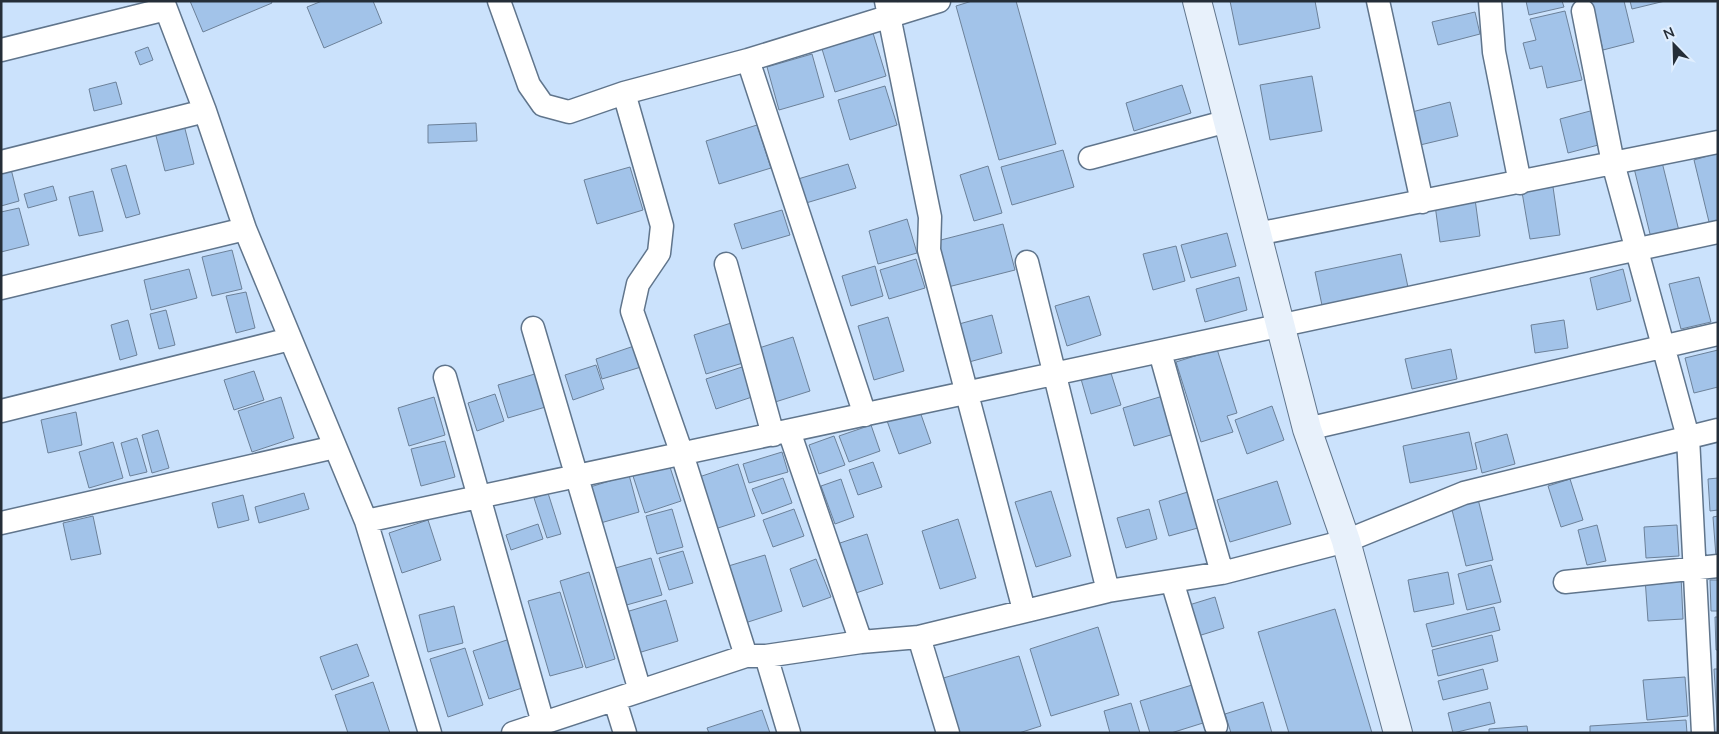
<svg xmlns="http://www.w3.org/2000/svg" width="1719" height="734" font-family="'Nunito Sans',sans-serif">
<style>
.building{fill:#a2c3e9;stroke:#6c8199}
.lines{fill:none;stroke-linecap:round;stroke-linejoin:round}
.street-casing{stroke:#60758c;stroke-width:25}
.secondary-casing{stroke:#60758c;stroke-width:30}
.street{stroke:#fff;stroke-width:22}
.secondary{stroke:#e8f1fb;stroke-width:28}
</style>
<rect width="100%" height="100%" fill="#cbe2fc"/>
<!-- building -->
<path class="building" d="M190,1H271L272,3L203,32Z
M322,1H373L382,23L324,48L307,7Z
M972,1H1016L1056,144L999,160L956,6Z
M1230,1H1315L1320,28L1239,45Z
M1526,1H1562L1564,7L1529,15Z
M1591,1H1624L1634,42L1603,50Z
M1630,1H1665L1632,9Z
M1565,11L1582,80L1547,88L1542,66L1530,69L1523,43L1536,40L1530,19Z
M1475,12L1480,34L1438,45L1432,22Z
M873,33L886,76L835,92L822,49Z
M148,47L153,60L140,65L135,52Z
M812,54L824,97L779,110L767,67Z
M1312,76L1322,131L1270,140L1260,85Z
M116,82L122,104L94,111L89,89Z
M1182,85L1191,113L1134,131L1126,103Z
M885,86L897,125L850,140L838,100Z
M1450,102L1458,136L1420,145L1412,112Z
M1594,110L1602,144L1568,153L1560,119Z
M476,123L477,141L428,143V125Z
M184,125L194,164L165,171L155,132Z
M757,125L771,168L719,184L706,141Z
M1063,150L1074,187L1012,205L1001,167Z
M1718,153V224L1710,226L1694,160Z
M1662,162L1679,231L1651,238L1634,168Z
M848,164L856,188L806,203L798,179Z
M10,165L19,201L1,206V167Z
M126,165L140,214L126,218L111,169Z
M988,166L1002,213L974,221L960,175Z
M630,167L643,210L597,224L584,180Z
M53,186L57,200L28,208L24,194Z
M1553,187L1560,235L1530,239L1522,192Z
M93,191L103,231L79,236L69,197Z
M1475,199L1480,236L1440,242L1435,205Z
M19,208L29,245L1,252V212Z
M782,210L790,235L742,249L734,224Z
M907,219L917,253L878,264L869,231Z
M1003,224L1015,270L948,287L937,241Z
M1227,233L1236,266L1191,278L1181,245Z
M1176,246L1185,281L1153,290L1143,254Z
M232,250L242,289L212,296L202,257Z
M1401,254L1409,292L1323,310L1315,272Z
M916,259L925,288L889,299L880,270Z
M875,266L883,296L851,306L842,276Z
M189,269L197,298L151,310L144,280Z
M1623,269L1631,301L1597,310L1590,278Z
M1239,277L1247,310L1205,322L1196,289Z
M1699,277L1711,322L1681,329L1669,284Z
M246,292L255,328L236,333L226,296Z
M1089,296L1101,335L1067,346L1055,306Z
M166,310L175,345L159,349L150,314Z
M992,315L1002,353L969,362L959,324Z
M888,317L904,371L874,380L858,326Z
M128,320L137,355L120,360L111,325Z
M1564,320L1568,348L1535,353L1531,325Z
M731,323L743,363L706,374L694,335Z
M793,337L810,391L772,403L756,349Z
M634,346L641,367L602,379L596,359Z
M1217,349L1237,413L1227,416L1233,432L1201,442L1176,362Z
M1451,349L1457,379L1412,389L1405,359Z
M1718,350V387L1694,393L1685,358Z
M596,365L604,389L573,400L565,375Z
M742,367L752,397L716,409L706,379Z
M1110,370L1121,405L1091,414L1081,379Z
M254,371L264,400L234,410L224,380Z
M538,373L549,406L508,418L498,385Z
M495,394L504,421L477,431L468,403Z
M1163,396L1174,434L1134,446L1123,408Z
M281,397L294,438L252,452L238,411Z
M434,397L445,435L409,446L398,408Z
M918,406L931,443L899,454L886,418Z
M1272,406L1284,440L1247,454L1235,420Z
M76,412L82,445L48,453L41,420Z
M871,425L880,451L849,462L839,436Z
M158,430L169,468L152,473L142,435Z
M1469,432L1477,469L1410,483L1403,446Z
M1507,434L1515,464L1482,473L1475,443Z
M834,436L845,465L819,474L809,445Z
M137,438L147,472L130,476L121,443Z
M445,441L455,477L421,486L411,449Z
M113,442L123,478L89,488L79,452Z
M782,452L788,472L749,483L743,464Z
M873,462L882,487L858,495L849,470Z
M669,464L681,501L645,513L633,476Z
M738,464L755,516L715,529L699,477Z
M629,475L639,512L597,524L587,488Z
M783,478L792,503L762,514L752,489Z
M1718,478V510L1710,511L1708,479Z
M841,479L854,517L835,524L821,486Z
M1570,479L1583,520L1561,527L1548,486Z
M1277,481L1291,524L1230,542L1217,500Z
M1194,490L1205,526L1169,536L1159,501Z
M1051,491L1071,556L1036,567L1015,502Z
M304,493L309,509L259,523L255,507Z
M548,493L561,534L547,538L534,498Z
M243,495L249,520L218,528L212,503Z
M1478,499L1493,560L1466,566L1451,506Z
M672,509L683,547L657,554L646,516Z
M794,509L804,536L773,547L763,520Z
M1149,509L1157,539L1126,548L1117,518Z
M93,516L101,554L71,560L63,523Z
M1718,516V557H1716L1713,517Z
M958,519L976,578L940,589L922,531Z
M428,520L441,560L402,573L389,533Z
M538,524L543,539L511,550L506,535Z
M1597,525L1606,561L1587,565L1578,530Z
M1677,525L1679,556L1646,558L1644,527Z
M867,534L883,584L853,594L837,544Z
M683,551L693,583L669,590L659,558Z
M765,555L782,611L742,624L725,567Z
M651,558L662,595L623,606L612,569Z
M816,559L831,597L803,607L790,569Z
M1491,565L1501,602L1467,610L1458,574Z
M589,572L615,659L586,668L560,581Z
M1448,572L1454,604L1414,612L1408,580Z
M1681,576L1683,619L1648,621L1645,578Z
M1710,580H1718V611H1711Z
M560,592L583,667L550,676L528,601Z
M1215,597L1224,628L1198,636L1189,605Z
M666,600L678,641L638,653L626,612Z
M454,606L463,643L428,652L419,615Z
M1494,607L1500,630L1432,647L1426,624Z
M1335,609L1372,733H1289L1258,632Z
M1715,617H1718V650H1716Z
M1098,627L1119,695L1051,716L1030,649Z
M1492,635L1498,661L1438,676L1432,650Z
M510,639L525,687L489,699L473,651Z
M357,644L369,676L332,690L320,657Z
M465,648L483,705L448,717L430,659Z
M1019,656L1041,726L1019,733H956L940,679Z
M1483,669L1488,689L1443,700L1438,681Z
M1714,669H1718V733Z
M1685,677L1688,716L1647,720L1643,680Z
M373,682L390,733H348L335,695Z
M1192,685L1203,723L1171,733H1150L1140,701Z
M1263,702L1272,733H1231L1225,714Z
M1490,702L1495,723L1453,733L1448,713Z
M1131,703L1140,733H1110L1104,711Z
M762,710L770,733H709L707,728Z
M1686,720L1687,733H1590V726Z
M1527,726L1528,733H1489V729Z"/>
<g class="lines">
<defs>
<path id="street" d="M163,1L205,111L245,229L366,521L430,733
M499,1L529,85L543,105L569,112L624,93L748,60L939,1
M886,1L930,217L929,250L1024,610
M1378,1L1422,202
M1490,1L1494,52L1520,183
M1583,11L1613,163L1688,437L1703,733
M1,50L166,9
M748,60L865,415
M624,93L662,226L659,253L638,284L632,311L682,454L746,656
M1090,158L1228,121
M1,162L205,111
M1257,234L1718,142
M1027,262L1108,591
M726,264L773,435
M1,288L245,229
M533,328L640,691
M1160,352L1222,573
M445,377L543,723
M1,411L290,339
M1307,429L1718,334
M789,431L861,642
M366,521L1718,232
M1,523L335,447
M1172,581L1216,726
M1565,582L1718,566
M919,637L948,733
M766,656L789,733
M615,701L625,733
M513,733L746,656H766L861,642L919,637L1108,591L1222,573L1346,541L1464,493L1718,430"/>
<path id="secondary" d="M1197,1L1307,429L1346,541L1398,733"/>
</defs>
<!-- street casing -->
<use href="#street" class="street-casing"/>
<!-- secondary casing -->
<use href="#secondary" class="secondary-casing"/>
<!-- street -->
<use href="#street" class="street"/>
<!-- secondary -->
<use href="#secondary" class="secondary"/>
</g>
<!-- border -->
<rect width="1719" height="734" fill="none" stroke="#252e38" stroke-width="5"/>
<!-- north arrow -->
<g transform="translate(1674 45) rotate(337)" stroke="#e0eefe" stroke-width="4" paint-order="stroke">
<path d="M0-4L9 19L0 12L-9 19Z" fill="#252e38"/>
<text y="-8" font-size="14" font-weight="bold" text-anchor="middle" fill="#252e38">N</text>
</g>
</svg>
